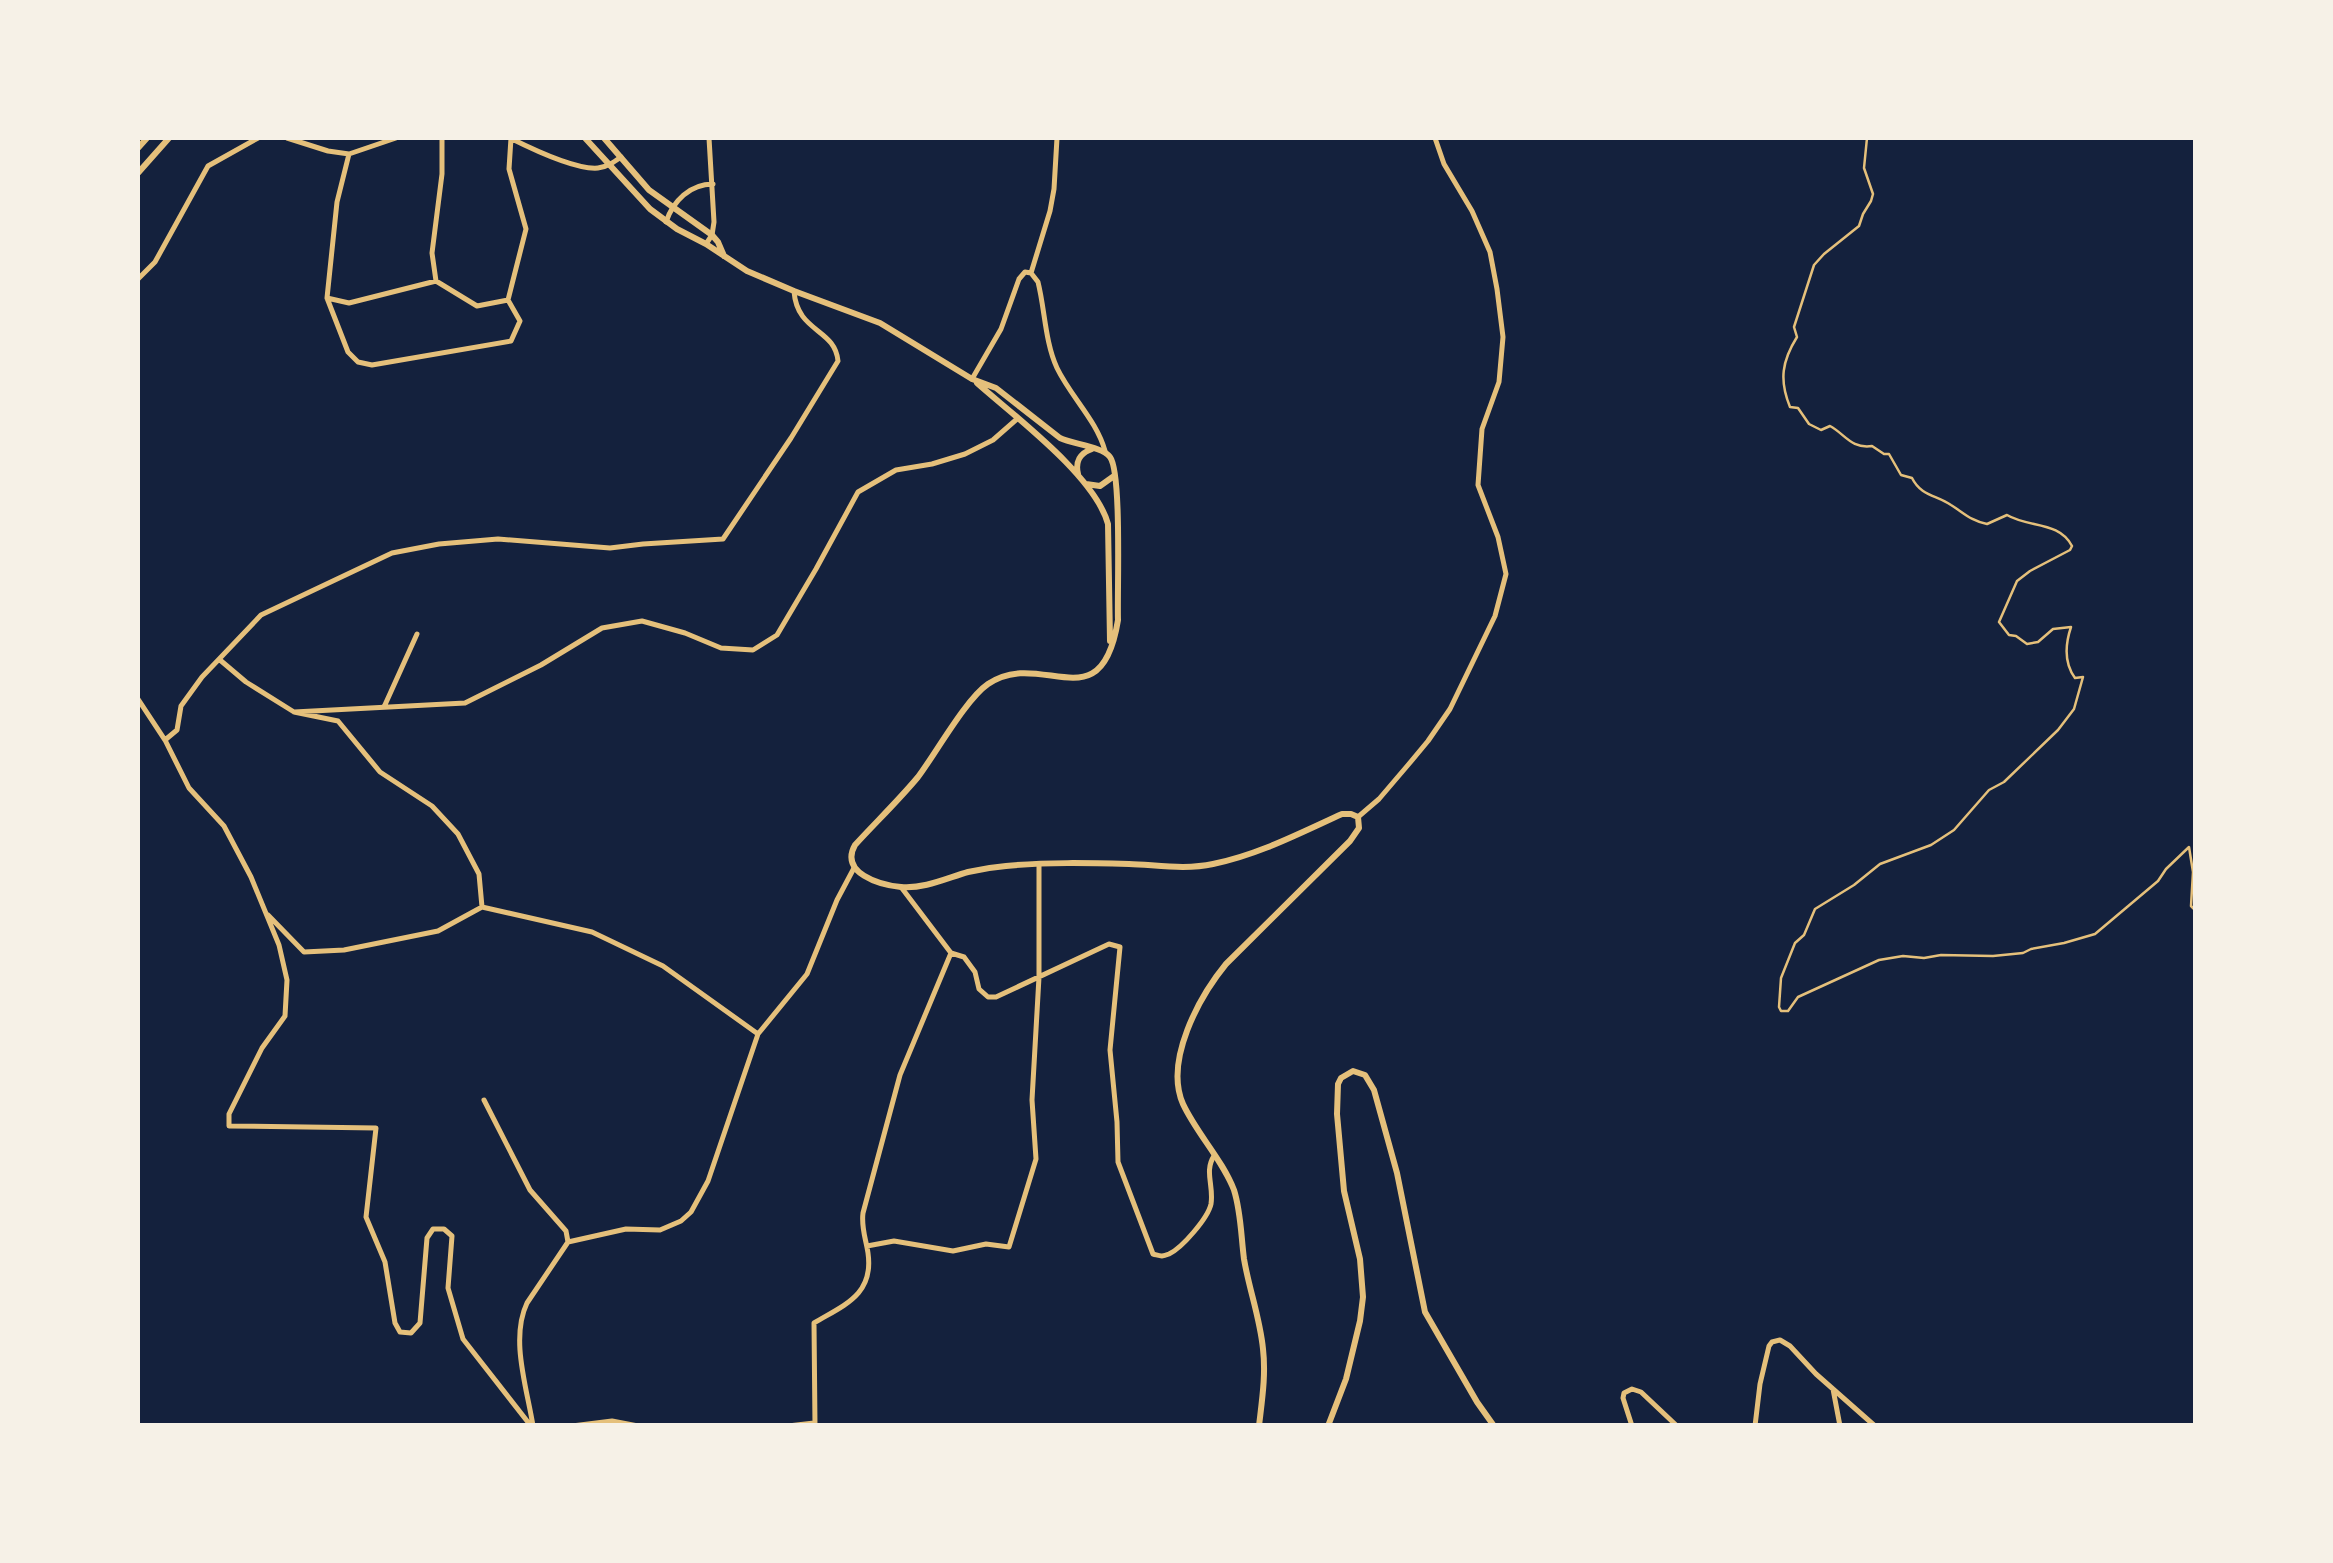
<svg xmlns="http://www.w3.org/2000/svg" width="2333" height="1563" font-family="Signika,sans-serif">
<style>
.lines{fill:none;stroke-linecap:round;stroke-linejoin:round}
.path{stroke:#e5c07b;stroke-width:2.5}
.minor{stroke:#e5c07b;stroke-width:5}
.tertiary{stroke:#e5c07b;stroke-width:6}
</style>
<rect width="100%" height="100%" fill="#14213d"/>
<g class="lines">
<!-- path -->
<path class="path" d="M1867,138L1864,168L1873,194L1871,201L1863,214L1859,226L1824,254L1814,265L1794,327L1797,337C1782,361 1779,380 1790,407L1798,408L1809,424L1821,430L1830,426C1845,434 1851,449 1872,446L1884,454H1889L1901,475L1912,478C1921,496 1936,495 1951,505C1964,513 1971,521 1987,524L2007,515C2029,528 2059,521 2072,546L2070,550L2030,571L2017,581L1999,622L2009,635L2016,636L2027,644L2038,642L2053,629L2071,627C2065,645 2064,663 2075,678L2083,677L2074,709L2058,730L2004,782L1989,790L1954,830L1931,845L1880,864L1854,885L1815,909L1804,935L1795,943L1781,978L1779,1007L1781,1011H1788L1798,997L1879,960L1903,956L1924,958L1941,955L1993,956L2023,953L2031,949L2064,943L2095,934L2158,881L2166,869L2189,847L2193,872L2191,906L2194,909L2196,919"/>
<!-- minor -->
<path class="minor" d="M287,138L328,151L349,154L396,138
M510,138C530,148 576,170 598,168C607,167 614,162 621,157
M349,154L337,202L327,298L348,352L358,362L372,365L511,341L520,321L508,300L526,229L509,169L511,138
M666,222C673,201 690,184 713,184
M706,244L712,235L714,222L709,138
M1031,273L1050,211L1054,189L1057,138
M138,279L155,262L208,166L258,138
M436,281L432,253L442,174V138
M327,298L349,303L436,281L477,306L508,300
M972,379L1001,329L1019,279L1025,272L1031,273L1038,282C1045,310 1045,342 1057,368C1071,397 1097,421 1105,451
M220,660L246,682L294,712L338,721L380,772L432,806L458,834L479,874L482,907
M138,699L165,740L189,788L224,826L251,877L279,945L287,980L285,1016L262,1048L229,1114V1126L376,1128L366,1217L385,1262L395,1323L400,1332L411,1333L420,1323L427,1238L433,1229H444L452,1236L448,1288L463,1339L531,1426
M384,707L417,634
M294,712L465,703L541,665L602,628L642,621L685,633L721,648L753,650L777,635L816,569L858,492L896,470L932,464L965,454L993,440L1017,419
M165,740L177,730L181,706L202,677L261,615L392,553L439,544L498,539L610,548L643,544L723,539L791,438L838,361C835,328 797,333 794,291
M1358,817L1379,799L1408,765L1428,741L1450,709L1495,616L1506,574L1498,537L1478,485L1482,429L1499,382L1503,337L1497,289L1490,252L1472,211L1444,164L1435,138
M901,887L951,953L964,957L975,972L979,989L988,997H996L1109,944L1120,947L1110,1050L1117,1122L1118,1162L1153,1254C1161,1256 1161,1257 1169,1254C1182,1248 1208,1218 1211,1204C1214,1186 1204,1171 1214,1156
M268,915L304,952L344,950L438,931L482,907L592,932L663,966L758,1034
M484,1100L530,1190L566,1231L568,1242
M867,1246L894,1241L953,1251L986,1244L1009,1247L1036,1159L1032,1100L1039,977V865
M1833,1389L1840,1426
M533,1426C527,1388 510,1339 527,1303L568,1242L626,1229L660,1230L681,1221L691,1212L708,1181L758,1034L807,974L837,900L854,868
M572,1426L612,1421L638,1426
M788,1426L814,1423
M815,1426L814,1323C844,1305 874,1295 868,1253C866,1239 861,1228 863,1213L900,1075L951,953
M1632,1426L1623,1398L1624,1393L1632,1389L1641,1392L1677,1426
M1755,1426L1760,1384L1769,1346L1772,1342L1780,1340L1790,1346L1816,1374L1875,1426"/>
<!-- tertiary -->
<path class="tertiary" d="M585,138L650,209L677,229L706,244L747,271L794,291L880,323L972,379L996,388L1060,438C1073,444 1103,447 1110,457C1122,473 1117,593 1118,620C1101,725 1042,647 988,684C966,699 936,753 918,777C898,801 876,822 855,845C839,873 880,885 901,887C924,889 947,878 968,872C981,869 994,867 1006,866C1046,862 1089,863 1129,864C1157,865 1186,870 1213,864C1258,855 1300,833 1342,814H1351L1358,817L1359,828L1350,841L1226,964C1199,997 1164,1061 1183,1104C1197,1134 1222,1159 1234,1190C1241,1212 1241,1236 1244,1259C1249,1289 1260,1318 1263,1349C1266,1375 1262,1400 1259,1426
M604,138L649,190L712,235L718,242L724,256
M138,148L147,138
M138,173L169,138
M977,383C1014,416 1095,476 1108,524L1110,641
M1078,474C1075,462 1080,453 1092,449
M1086,484L1100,486L1114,476
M1328,1426L1346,1379L1360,1321L1363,1297L1360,1259L1344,1191L1337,1114L1338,1084L1341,1078L1353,1071L1365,1075L1374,1090L1397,1173L1425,1312L1477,1402L1494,1426"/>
</g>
<!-- border -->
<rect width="2333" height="1563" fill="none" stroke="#f6f1e7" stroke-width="280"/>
</svg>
